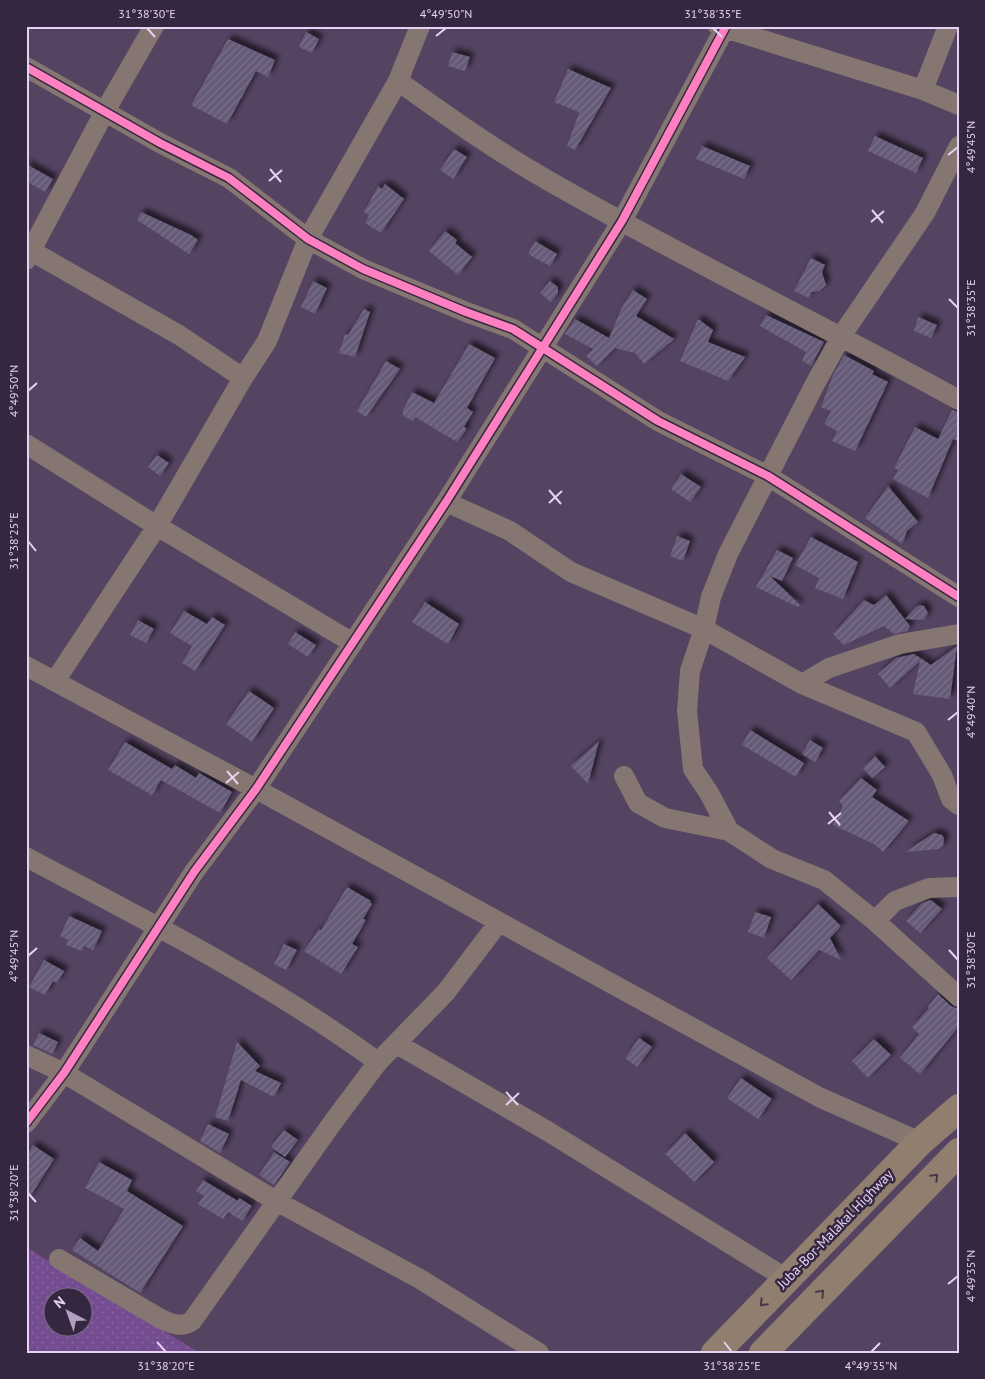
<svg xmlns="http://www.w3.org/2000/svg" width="985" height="1379" font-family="'PT Sans',sans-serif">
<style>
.green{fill:url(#green-dots);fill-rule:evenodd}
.building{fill:url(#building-hatch);filter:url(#shadow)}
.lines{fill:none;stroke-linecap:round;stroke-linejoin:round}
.minor{stroke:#857671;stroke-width:20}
.trunk{stroke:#907e6e;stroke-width:28}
.cycleway-casing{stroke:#352740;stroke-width:11}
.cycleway{stroke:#ff80c0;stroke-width:8}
.oneway{stroke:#473849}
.ticks{fill:none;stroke:#e5d2f4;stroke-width:2}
.labels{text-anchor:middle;stroke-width:5;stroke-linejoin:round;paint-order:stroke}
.street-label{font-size:14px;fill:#e5d2f4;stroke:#352740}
.neatline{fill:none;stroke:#e5d2f4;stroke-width:2}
.ticks-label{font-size:12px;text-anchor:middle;fill:#e5d2f4}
</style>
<defs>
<pattern id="green-dots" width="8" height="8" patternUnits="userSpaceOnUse" patternTransform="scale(1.25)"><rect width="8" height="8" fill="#744c90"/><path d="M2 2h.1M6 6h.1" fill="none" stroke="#8865a0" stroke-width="1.8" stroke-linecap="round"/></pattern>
<pattern id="building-hatch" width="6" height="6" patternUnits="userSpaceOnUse" patternTransform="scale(1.25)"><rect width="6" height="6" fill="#655a77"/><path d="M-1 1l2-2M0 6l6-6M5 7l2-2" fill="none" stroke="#7b718b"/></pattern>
<filter id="shadow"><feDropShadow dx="4.5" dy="-4.5" stdDeviation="2.5" flood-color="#0009"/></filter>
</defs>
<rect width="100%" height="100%" fill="#554362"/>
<!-- green -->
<path class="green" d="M26,1247L200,1353H26ZM52,1296H82V1326H52Z"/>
<!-- building -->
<path class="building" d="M306,32L319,39L312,53L299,47Z
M228,39L275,60L268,77L256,71L227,124L191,105Z
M452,52L470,57L465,71L448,66Z
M568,69L611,88L575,150L567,146L579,112L554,102Z
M875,136L923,158L916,173L868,151Z
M702,146L750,166L744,179L696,159Z
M454,149L467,157L453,179L440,170Z
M26,164L53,179L45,192L26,181Z
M385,184L404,199L381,233L365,223L369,215L364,212L378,186L382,189Z
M141,212L191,235L198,240L189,254L137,220Z
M445,231L457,240L455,243L472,257L458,275L429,251Z
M535,241L557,254L550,266L528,254Z
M811,258L825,265L822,272L826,285L819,291L811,292L809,298L794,291Z
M313,281L327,288L315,314L301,307Z
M550,281L558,287V293L551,302L540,293Z
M633,290L647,299L636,316L674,339L644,364L635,353L615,348L597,366L586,356L593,349L565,334L575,319L609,338L622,307Z
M364,309L370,312L355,357L339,353L345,334L348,335Z
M766,315L824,342L811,366L802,361L806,352L760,326Z
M918,317L937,325L931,338L914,331Z
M698,319L713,330L708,342L745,357L728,381L680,361Z
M469,344L495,358L467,408L473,412L464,427L467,429L457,442L415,417L413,421L403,416V410L412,392L434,403Z
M844,355L874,371L872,374L888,382L855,451L832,441L837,431L824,424L831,411L821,407L832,377Z
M386,361L400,369L366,417L357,411Z
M952,410L959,412V441L953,439L928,498L893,479L898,470L894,468L915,427L938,439Z
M157,455L169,463L160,476L148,467Z
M681,474L701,487L690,502L671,489Z
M888,486L918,522L907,531L902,544L865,518Z
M677,536L690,541L683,561L670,556Z
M811,537L858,562L843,599L815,588L819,578L795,565Z
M777,550L793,558L782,581L770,576L800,605L798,607L756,587Z
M886,595L910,626L907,631L894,634L884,626L844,645L833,634L864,600L874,605Z
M425,602L459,624L448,644L412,622Z
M920,605L924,606L928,613L924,620L905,619L916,607Z
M184,611L207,624L212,617L225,625L195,671L182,663L192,646L170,633Z
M138,620L154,629L146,643L130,635Z
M295,632L316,645L308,657L288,644Z
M957,646L950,699L913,694L920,661L890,688L878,674L896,658L914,654L931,665Z
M249,691L274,708L252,742L226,724Z
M750,730L804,763L796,777L742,745Z
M810,740L823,748L815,762L802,754Z
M599,741L588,784L571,766Z
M125,742L172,769L175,765L196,778L199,773L232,792L220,813L161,780L152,795L108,770Z
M875,756L885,767L872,778L863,768Z
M861,778L877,790L872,797L909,821L883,852L874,844L833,825L843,806L839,801Z
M934,833L942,835L944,838L943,846L939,849L905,852Z
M347,887L371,901L370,902L372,904L363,919L366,920L352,944L358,947L341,974L304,951L319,929L321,930Z
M931,900L942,909L920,933L906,921L922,903Z
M818,904L841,926L830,938L841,960L819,950L791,980L767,958Z
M755,912L771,917L764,938L748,932Z
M69,916L102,931L93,950L84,946L82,951L66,945L68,940L60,936Z
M284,944L297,950L286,970L274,964Z
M44,960L64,971L57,983L53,981L45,995L29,987Z
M938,994L951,1006L959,1009V1026L920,1074L900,1058L919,1034L912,1027L929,1008L928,1007Z
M39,1033L58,1042L52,1054L33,1045Z
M639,1038L652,1047L637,1067L625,1058Z
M874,1039L891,1055L868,1078L852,1061Z
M237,1042L260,1066L255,1071L281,1083L274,1097L241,1080L228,1121L215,1117Z
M741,1078L772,1099L758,1119L727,1098Z
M208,1124L229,1134L220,1153L200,1141Z
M284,1130L298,1140L285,1157L271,1147Z
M685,1133L714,1162L694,1182L665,1154Z
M33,1145L54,1159L26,1203V1156Z
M274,1152L290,1162L274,1185L259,1175Z
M99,1162L132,1180L127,1191L183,1226L140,1293L72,1250L80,1238L98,1251L124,1209L85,1188Z
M203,1180L238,1201L239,1198L252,1206L242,1221L228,1212L223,1219L198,1204L204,1196L196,1191Z"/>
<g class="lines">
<!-- minor -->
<path class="minor" d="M718,26L923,90L959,105
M26,67L160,143L229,178L308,239L363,269L466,312L513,329L658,421L768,476L959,597
M398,81C447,116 496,151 549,181C683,258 823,325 959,400
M923,90L948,26
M26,248L179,335L243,378
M26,260L105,111L154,26
M26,444L157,526L353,643
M446,502L510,531L571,572L704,629L802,684L829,668L900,644L959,634
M26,666L256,789L819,1097L920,1142
M55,681L157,526L243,378L267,341L308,239L398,81L420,26
M802,684L916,732L942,775L951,799L959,805
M624,776L638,803L665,818L729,831L772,859L824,880L875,921L959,997
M729,831L709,793L693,769L687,711L690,671L704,629L711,597L728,554L815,384L842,335L925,213L959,146
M26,857C147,921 268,982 378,1062
M875,921L895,901L929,888L959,887
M397,1044L549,1132L787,1279
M26,1055L64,1073L276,1201L420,1279L539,1353
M26,1123L64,1073L194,872L256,789L446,502L622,221L725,28
M59,1259L161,1319C172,1324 181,1328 192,1321L333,1122L378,1062L446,992L499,922"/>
<!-- trunk -->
<path class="trunk" d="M715,1353L920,1142L959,1108
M763,1353L959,1152"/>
<defs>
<path id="cycleway" d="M26,67L160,143L229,178L308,239L363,269L466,312L513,329L658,421L768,476L959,597
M26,1123L64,1073L194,872L256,789L446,502L622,221L725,28"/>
</defs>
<!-- cycleway casing -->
<use href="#cycleway" class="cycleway-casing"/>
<!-- cycleway -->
<use href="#cycleway" class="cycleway"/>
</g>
<!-- one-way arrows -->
<defs><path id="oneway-chevron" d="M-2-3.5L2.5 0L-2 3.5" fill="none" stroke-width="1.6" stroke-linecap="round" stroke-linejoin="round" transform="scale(1.25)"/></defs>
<g class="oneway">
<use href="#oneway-chevron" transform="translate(935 1177) rotate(-46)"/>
<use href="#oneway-chevron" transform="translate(821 1293) rotate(-46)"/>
<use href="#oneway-chevron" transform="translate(763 1303) rotate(134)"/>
</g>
<!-- ticks -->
<path class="ticks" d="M147,28L155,37M713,28L722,37M436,36L446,28M948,155L958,147M270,169L281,182M269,181L282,170M872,210L883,223M871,222L884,211M949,299L958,308M28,391L37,383M549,490L561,504M549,503L562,491M28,541L36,551M948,720L958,712M227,771L238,784M226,783L239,772M829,812L840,825M828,824L841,813M949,950L958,960M28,956L37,948M506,1092L518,1105M506,1105L519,1093M28,1193L36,1202M948,1284L958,1276M157,1342L166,1352M724,1342L732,1352M871,1352L880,1343"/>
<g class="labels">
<!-- street labels -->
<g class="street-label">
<text transform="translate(835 1229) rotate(-46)" y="5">Juba-Bor-Malakal Highway</text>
</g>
</g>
<!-- border -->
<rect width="985" height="1379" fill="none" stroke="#352740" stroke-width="55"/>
<!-- north arrow -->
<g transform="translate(68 1312) rotate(319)"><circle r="24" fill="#352740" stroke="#7b6b88"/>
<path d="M0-4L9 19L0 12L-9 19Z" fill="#b3a0c1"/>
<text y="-8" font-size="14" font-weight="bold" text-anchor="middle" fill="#e5d2f4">N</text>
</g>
<rect x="28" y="28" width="930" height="1324" class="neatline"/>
<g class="ticks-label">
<text x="147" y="18">31°38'30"E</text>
<text x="446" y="18">4°49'50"N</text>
<text x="713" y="18">31°38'35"E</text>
<text transform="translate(971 147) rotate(-90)" y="4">4°49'45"N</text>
<text transform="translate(971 308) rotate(-90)" y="4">31°38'35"E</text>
<text transform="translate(14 391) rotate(-90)" y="4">4°49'50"N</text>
<text transform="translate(14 541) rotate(-90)" y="4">31°38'25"E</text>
<text transform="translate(971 712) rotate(-90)" y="4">4°49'40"N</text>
<text transform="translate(14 956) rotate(-90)" y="4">4°49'45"N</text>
<text transform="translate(971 960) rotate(-90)" y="4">31°38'30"E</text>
<text transform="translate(14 1193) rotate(-90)" y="4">31°38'20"E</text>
<text transform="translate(971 1276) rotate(-90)" y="4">4°49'35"N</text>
<text x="166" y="1370">31°38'20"E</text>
<text x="732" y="1370">31°38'25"E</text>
<text x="871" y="1370">4°49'35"N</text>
</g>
</svg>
